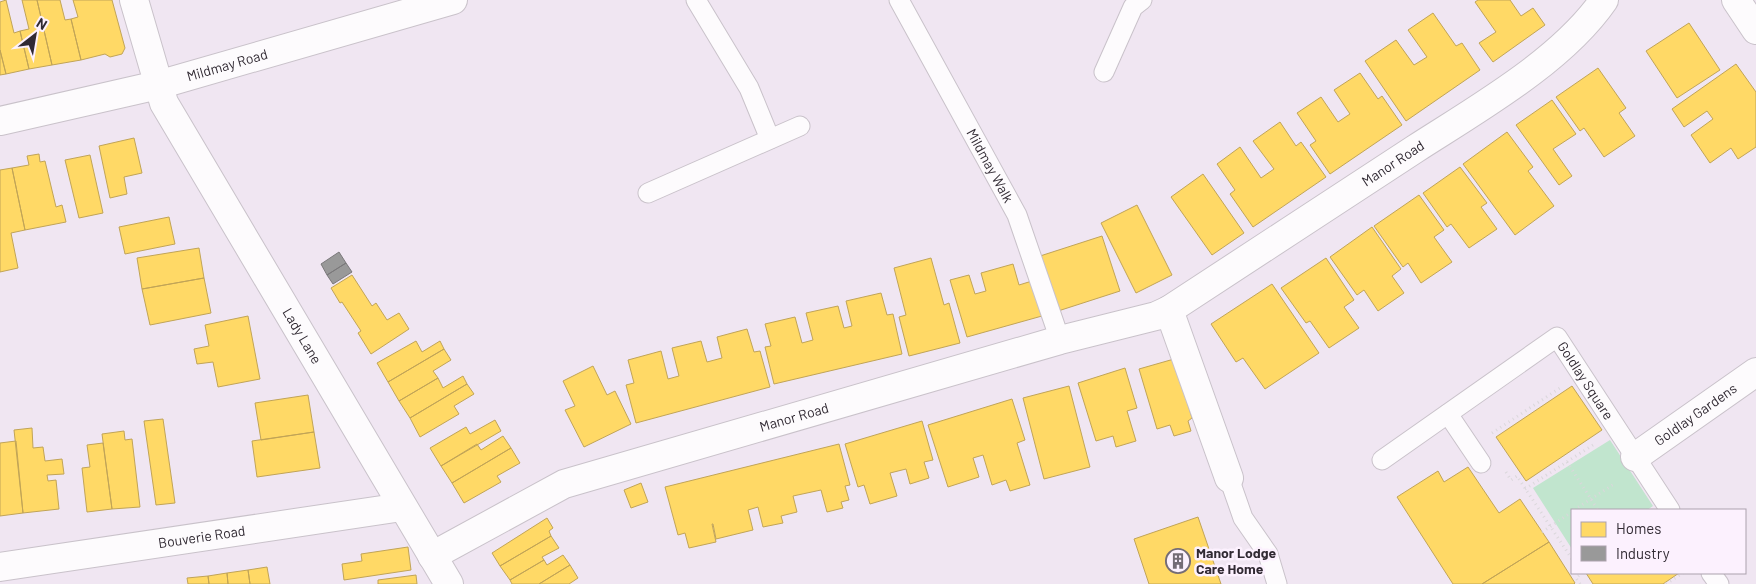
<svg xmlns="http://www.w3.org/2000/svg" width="1756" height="584" font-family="Barlow,sans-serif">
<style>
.green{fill:#c1e5ce}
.homes{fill:#ffd966;stroke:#c1a457}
.industry{fill:#999;stroke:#7a787a}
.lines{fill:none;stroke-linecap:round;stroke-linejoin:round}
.service-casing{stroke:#c9c2ca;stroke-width:21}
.minor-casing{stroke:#c9c2ca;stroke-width:30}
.path{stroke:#dad7db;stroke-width:3;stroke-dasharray:1 4;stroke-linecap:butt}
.service{stroke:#fdfbfd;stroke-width:19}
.minor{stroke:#fdfbfd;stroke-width:28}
.labels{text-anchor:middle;stroke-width:5;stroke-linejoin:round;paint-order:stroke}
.street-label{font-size:14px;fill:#312a33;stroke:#fcf1fe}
.poi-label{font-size:14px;font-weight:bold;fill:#312a33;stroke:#fcf1fe;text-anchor:start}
</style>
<rect width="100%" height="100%" fill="#f0e6f2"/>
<!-- green -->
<path class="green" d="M1610,440L1653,506L1647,510H1572V549L1533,488Z"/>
<!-- homes -->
<path class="homes" d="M6,0L14,33L20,31L29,69L6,74L0,50V2Z
M22,0H37L52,65L29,69L20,31L29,29Z
M37,0H60L65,20L71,19L81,60L52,65Z
M73,0H112L125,48L122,54L110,57L105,54L81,60L71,19L78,17Z
M1478,0H1510L1521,16L1533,8L1545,25L1493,62L1479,43L1496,32L1475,2Z
M1433,13L1456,46L1462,43L1480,70L1406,121L1365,61L1396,40L1414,65L1427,57L1408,30Z
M1689,23L1720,70L1677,98L1646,51Z
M0,50L6,74L0,75Z
M1736,64L1756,92V147L1738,159L1731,148L1710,163L1691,135L1713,119L1707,111L1684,127L1672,109Z
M1598,68L1626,108L1619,113L1635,136L1604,157L1584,128L1580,131L1556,97Z
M1360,73L1378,99L1382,96L1402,125L1330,174L1310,145L1316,141L1297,113L1321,97L1338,122L1350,114L1334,90Z
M1552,100L1576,134L1553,149L1572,176L1559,185L1516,125Z
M1280,122L1296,146L1301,142L1326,177L1253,227L1230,194L1235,190L1217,164L1240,147L1261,178L1274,169L1253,141Z
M1507,132L1533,167L1528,171L1554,206L1515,235L1463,164Z
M134,138L142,173L124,177L127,194L110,198L99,146Z
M39,154L40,162L45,161L56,207L62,205L66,222L25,230L12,168L29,165L27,156Z
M90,155L103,213L79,218L65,160Z
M1460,167L1487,203L1481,207L1497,229L1469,248L1451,224L1447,227L1423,193Z
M12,168L25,230L11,233L18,268L0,272V170Z
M1203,174L1244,233L1212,255L1171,197Z
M1419,195L1444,230L1434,237L1452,262L1421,283L1408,263L1403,267L1374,226Z
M1137,205L1172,275L1136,293L1101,223Z
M169,217L175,244L125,254L119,227Z
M1372,227L1401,269L1392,276L1404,293L1378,311L1364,290L1357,295L1330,257Z
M1102,236L1120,291L1055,312L1037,257Z
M199,248L204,278L142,289L137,258Z
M931,258L944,305L949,303L960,343L909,356L899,317L906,315L894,268Z
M1326,258L1354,300L1344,307L1359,328L1329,348L1310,321L1306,323L1281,288Z
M1013,264L1019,285L1032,281L1042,316L967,337L950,280L969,275L975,294L986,291L981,273Z
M352,275L372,306L376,303L387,320L399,313L409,329L371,354L358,333L361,331L342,302L340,303L331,288Z
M204,278L211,313L150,325L142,289Z
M1272,284L1319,353L1265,389L1243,358L1236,362L1211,324Z
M881,293L887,315L893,314L902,354L774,384L765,347L771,346L765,324L795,317L802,343L813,340L806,313L838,306L844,328L852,326L846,301Z
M248,316L260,379L218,387L213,362L197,364L194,349L209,346L205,325Z
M747,329L754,352L760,351L770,387L636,423L626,385L634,383L628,360L661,351L668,379L679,376L672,348L701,341L707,362L722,358L717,337Z
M416,341L422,352L440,341L444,349L388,382L377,363Z
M444,349L451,360L433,371L438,378L399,401L388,382Z
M1174,359L1192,418L1188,421L1191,431L1174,436L1170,425L1157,429L1139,369Z
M593,366L607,395L615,391L631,424L584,447L565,410L575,406L563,381Z
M1125,368L1137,408L1127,411L1136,441L1116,447L1113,436L1096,441L1078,383Z
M463,376L467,384L410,418L399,401L438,378L443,388Z
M467,384L474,394L454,406L459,414L420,437L410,418Z
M1069,386L1090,467L1044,479L1023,398Z
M1572,386L1602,430L1526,481L1496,437Z
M308,395L314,432L261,440L255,403Z
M1012,399L1025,440L1017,443L1030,485L1010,491L1006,480L992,485L983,455L973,458L979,477L948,487L928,425Z
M163,419L175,503L156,505L144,421Z
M495,420L501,431L441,466L430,448L466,427L470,434Z
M922,421L933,460L924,462L929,478L910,484L906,469L890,473L897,496L870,504L864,485L858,487L845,444Z
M32,428L33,448L43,447L45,461L62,459L64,474L47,475L48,481L56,480L59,509L23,513L14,430Z
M124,431L125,440L132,439L140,507L112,509L102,434Z
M314,432L320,468L257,477L252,441Z
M503,436L511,448L452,483L441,466L477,444L481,450Z
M16,441L23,513L0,516V443Z
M103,443L112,509L87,512L82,468L90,467L87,445Z
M839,444L850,485L845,486L849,500L841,502L843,508L827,512L821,490L793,496L797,512L781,516L783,523L763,527L758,507L748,510L753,530L716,539L713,524H712L716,542L689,548L685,533L678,535L665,487Z
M511,448L520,463L497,476L501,482L464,503L452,483Z
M1468,467L1499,513L1520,499L1549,542L1482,584H1453L1397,497L1438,471L1444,482Z
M641,483L648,502L631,508L624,490Z
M1198,517L1221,584H1149L1134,539Z
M547,518L553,528L549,531L551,536L500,566L492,553Z
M551,536L559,548L542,557L544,560L510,580L500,566Z
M1549,542L1575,583L1574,584H1482Z
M408,547L411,570L344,580L342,564L362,561L361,554Z
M563,555L570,565L539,584H512L510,580L544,560L547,565Z
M570,565L578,578L569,584H539Z
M267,567L270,584H250L248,570Z
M248,570L250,584H228L227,573Z
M227,573L228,584H209L208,576Z
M1586,573H1679L1663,584H1593Z
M416,575L417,584H378V580Z
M208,576L209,584H188L187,578Z"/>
<!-- industry -->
<path class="industry" d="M339,252L346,263L327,275L321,264Z
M346,263L352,272L333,284L327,275Z"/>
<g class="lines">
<defs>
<g id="service">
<path d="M696,0L749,88L770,139"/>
<path id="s1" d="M899,0L1017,215L1060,340"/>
<path d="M1104,72L1133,7L1142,0"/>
<path d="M648,193L800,126"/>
<path d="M1448,414L1481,463"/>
<path id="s2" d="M1382,460L1557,337L1670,510"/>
<path d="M1229,478L1243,518L1268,554L1277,584"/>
<path d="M1711,573L1719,584"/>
</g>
<g id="minor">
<path id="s3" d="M134,0L164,103L449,584"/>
<path d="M1736,0L1756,30"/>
<path id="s4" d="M0,121L158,85L453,0"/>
<path d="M1169,310L1229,478"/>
<path id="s5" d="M1635,457L1756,372"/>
<path id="s6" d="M432,556L564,484L1060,340L1156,316L1169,310C1251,256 1333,203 1415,149C1477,109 1562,61 1604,0"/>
<path id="s7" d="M0,567L402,507"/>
</g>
</defs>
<!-- service casing -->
<use href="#service" class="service-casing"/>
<!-- minor casing -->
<use href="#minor" class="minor-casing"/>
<!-- path -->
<path class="path" d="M1492,433L1560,388
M1567,462L1598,510
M1506,472L1511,480L1517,476L1572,559
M1525,489L1596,443
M1574,510L1614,484
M1542,532L1572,512
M1580,584L1576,578L1582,573
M1666,584L1683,573"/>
<!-- service -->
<use href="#service" class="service"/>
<!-- minor -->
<use href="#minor" class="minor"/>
</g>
<!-- icons -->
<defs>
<symbol id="building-ring" viewBox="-11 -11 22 22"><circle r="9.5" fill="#fcf1fe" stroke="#746c76" stroke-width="1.5"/><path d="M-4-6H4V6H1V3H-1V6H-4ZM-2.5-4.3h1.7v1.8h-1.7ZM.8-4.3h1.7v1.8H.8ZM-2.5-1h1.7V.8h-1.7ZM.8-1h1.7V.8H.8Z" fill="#746c76"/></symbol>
</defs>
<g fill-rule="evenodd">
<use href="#building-ring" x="1164" y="547" width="28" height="28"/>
</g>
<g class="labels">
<!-- street labels -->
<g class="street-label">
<text dy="5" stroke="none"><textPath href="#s4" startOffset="234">Mildmay Road</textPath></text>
<text dy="5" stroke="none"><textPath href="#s6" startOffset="1048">Manor Road</textPath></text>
<text dy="5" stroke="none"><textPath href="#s1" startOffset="189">Mildmay Walk</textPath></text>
<text dy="5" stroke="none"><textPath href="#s3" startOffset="378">Lady Lane</textPath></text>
<text dy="5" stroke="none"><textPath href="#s2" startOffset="266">Goldlay Square</textPath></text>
<text dy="5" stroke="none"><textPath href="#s5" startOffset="74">Goldlay Gardens</textPath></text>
<text dy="5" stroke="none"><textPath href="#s6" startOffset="390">Manor Road</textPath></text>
<text dy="5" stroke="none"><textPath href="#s7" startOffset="204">Bouverie Road</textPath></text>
</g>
<!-- poi labels -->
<g class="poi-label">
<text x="1196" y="558">Manor Lodge<tspan x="1196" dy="16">Care Home</tspan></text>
</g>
</g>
<!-- legend -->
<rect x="1571" y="509" width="175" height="65" fill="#fcf1fe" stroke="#aba1ad"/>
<rect x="1581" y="522" width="25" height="15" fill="#ffd966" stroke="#aba1ad"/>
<text x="1616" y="534" font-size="15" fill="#312a33">Homes</text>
<rect x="1581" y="546" width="25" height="15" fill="#999999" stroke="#aba1ad"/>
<text x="1616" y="559" font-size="15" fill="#312a33">Industry</text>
<!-- north arrow -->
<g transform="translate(35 35) rotate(31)" stroke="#fcf1fe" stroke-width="4" paint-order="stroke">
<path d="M0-4L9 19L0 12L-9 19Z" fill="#312a33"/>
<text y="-8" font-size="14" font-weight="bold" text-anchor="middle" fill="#312a33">N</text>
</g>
</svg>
